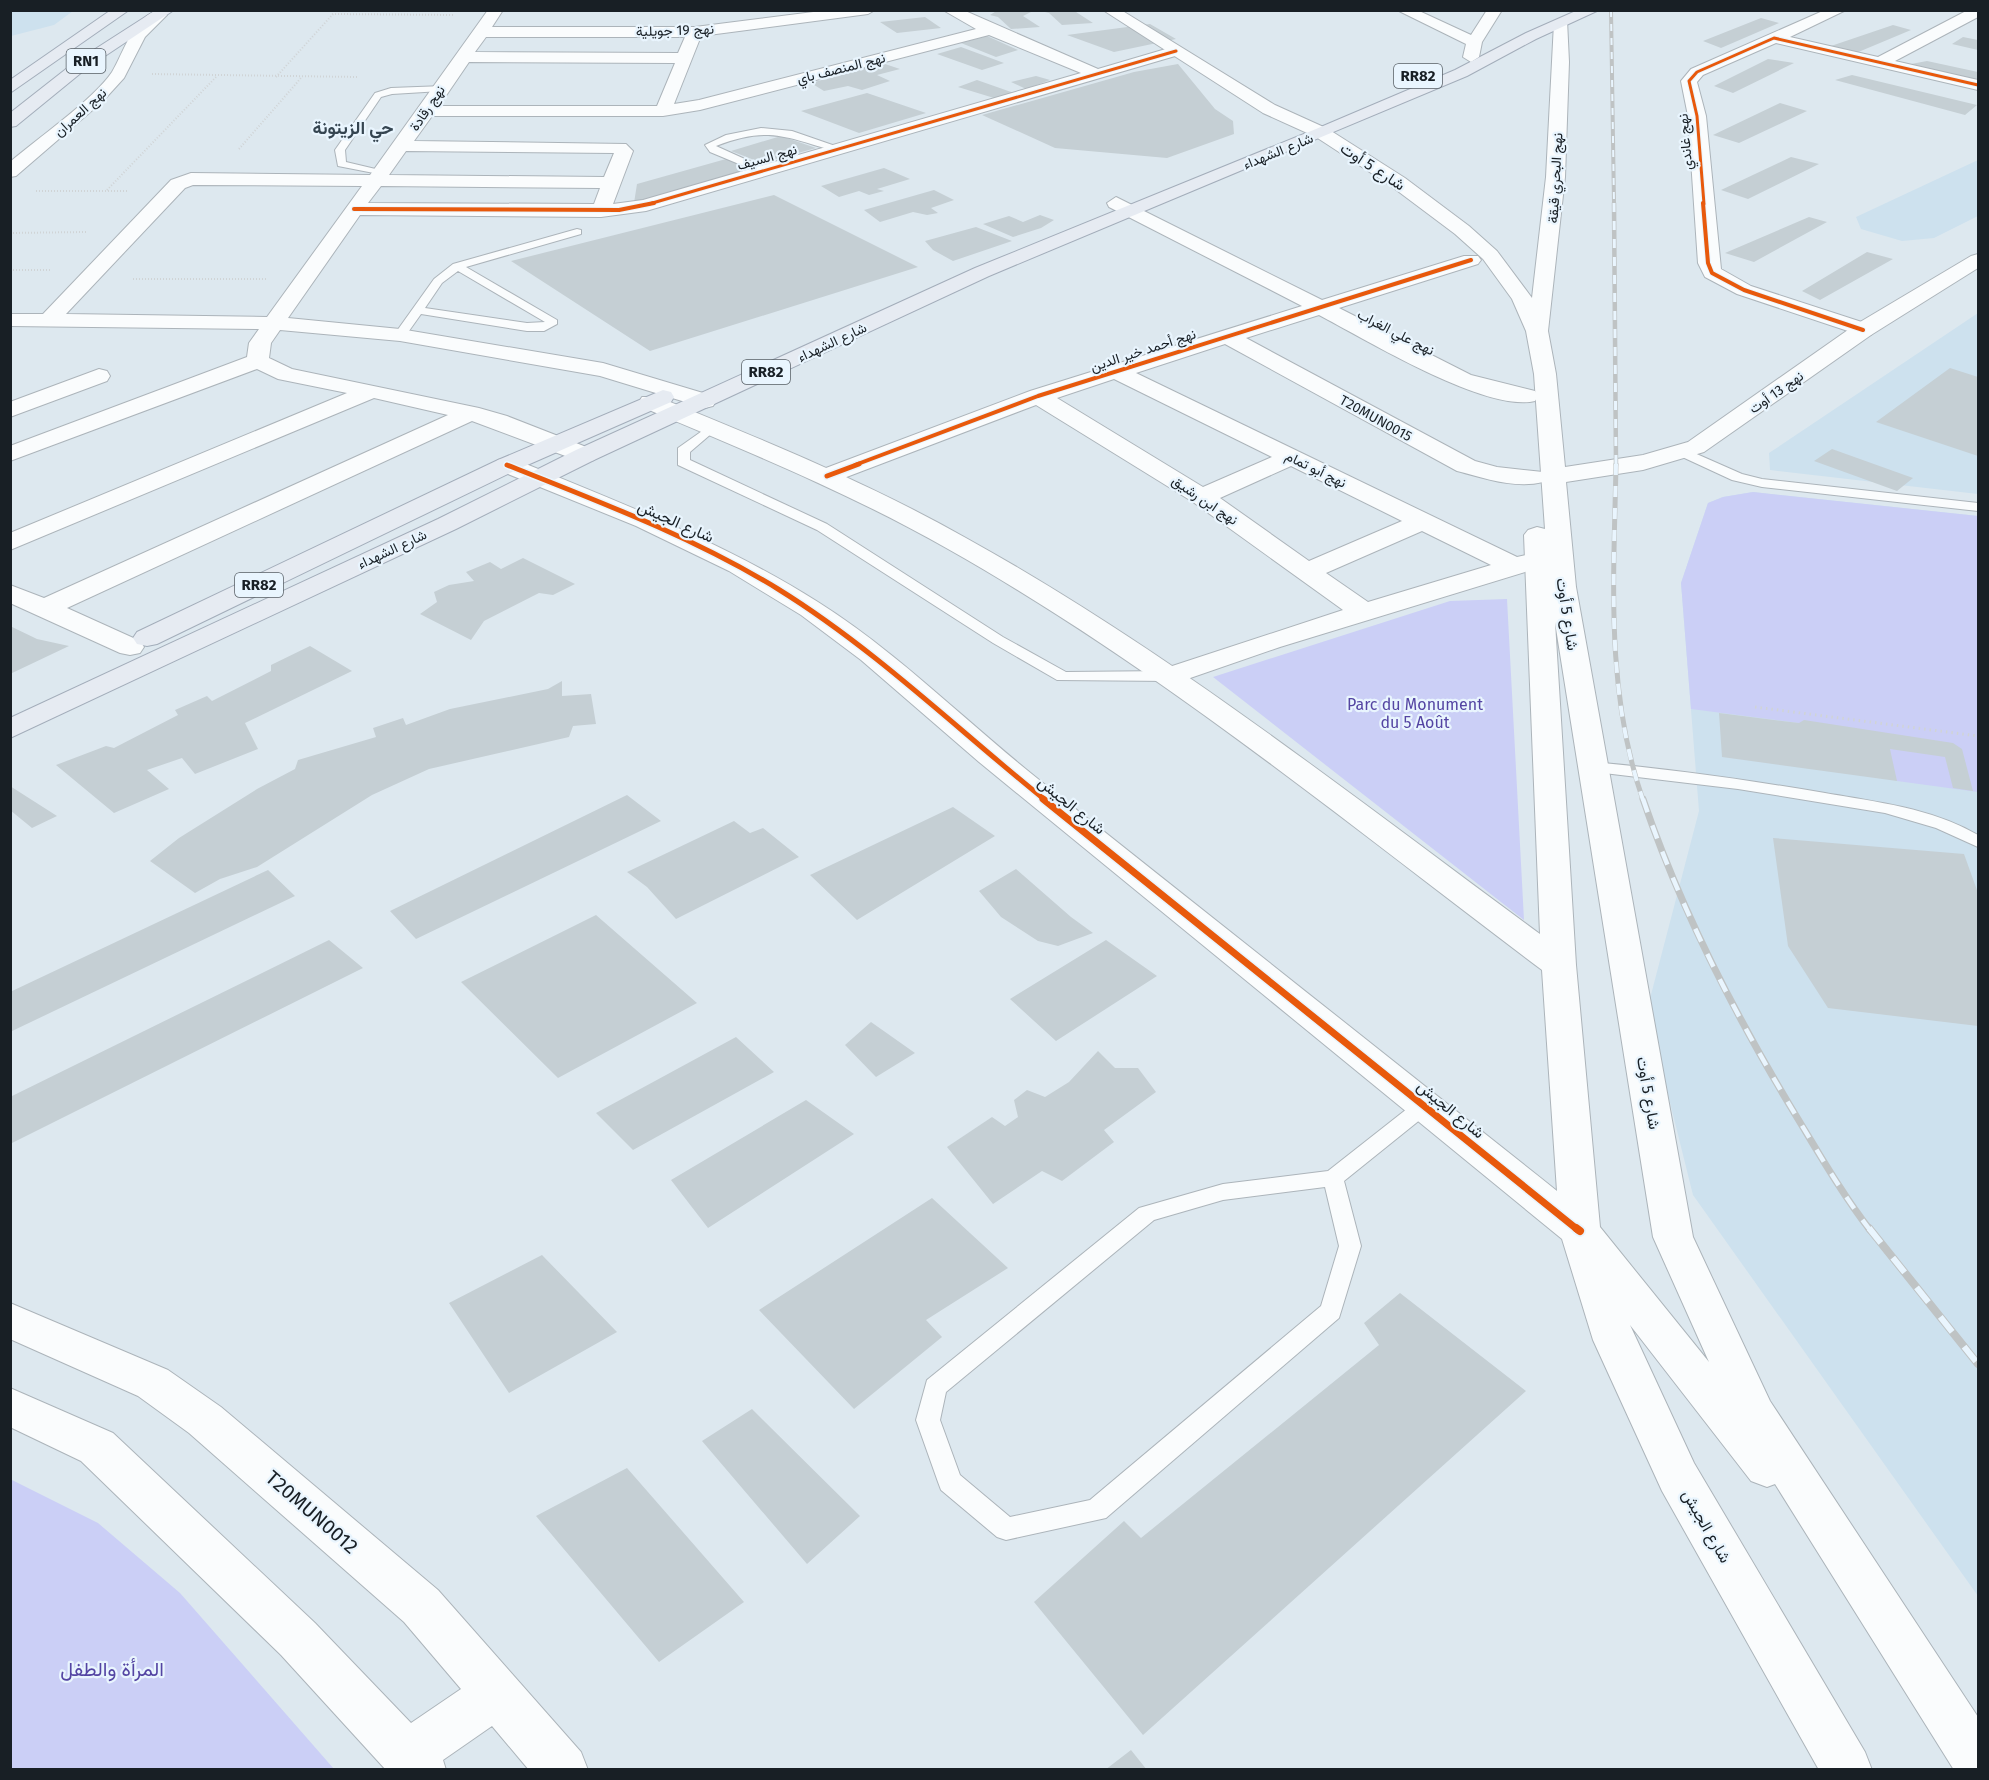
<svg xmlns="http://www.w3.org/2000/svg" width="1989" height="1780" font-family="'Fira Sans',Vazirmatn,sans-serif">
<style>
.built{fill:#cde1ee}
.green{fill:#cbcff6}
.building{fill:#c5cfd4}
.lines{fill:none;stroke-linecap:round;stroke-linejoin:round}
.lane-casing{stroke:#acb4ba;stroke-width:2}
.street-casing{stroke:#acb4ba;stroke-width:2}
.secondary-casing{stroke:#acb4ba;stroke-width:2}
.primary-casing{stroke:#a3adba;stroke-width:2}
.path-far1{stroke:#d0d4d6;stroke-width:2;stroke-dasharray:1 2;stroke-linecap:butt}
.path{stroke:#d0d4d6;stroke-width:3;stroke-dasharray:1.5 4;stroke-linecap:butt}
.lane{fill:#fafcfd;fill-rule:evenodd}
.street{fill:#fafcfd;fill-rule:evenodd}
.secondary{fill:#fafcfd;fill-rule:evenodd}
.primary{fill:#e6ebf2;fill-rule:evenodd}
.rail-far4-casing{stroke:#bfc3c4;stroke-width:4}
.rail-far3-casing{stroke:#bfc3c4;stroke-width:4.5}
.rail-far2-casing{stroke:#bfc3c4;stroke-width:5}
.rail-far1-casing{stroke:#bfc3c4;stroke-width:7}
.rail-casing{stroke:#bfc3c4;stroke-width:8}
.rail-far4{stroke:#e9f5fe;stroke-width:2;stroke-dasharray:7;stroke-linecap:butt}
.rail-far3{stroke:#e9f5fe;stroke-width:3;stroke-dasharray:9;stroke-linecap:butt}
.rail-far2{stroke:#e9f5fe;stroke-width:4;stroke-dasharray:11;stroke-linecap:butt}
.rail-far1{stroke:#e9f5fe;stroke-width:4.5;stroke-dasharray:14;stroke-linecap:butt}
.rail{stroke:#e9f5fe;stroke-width:6;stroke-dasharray:19;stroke-linecap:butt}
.cycleway-far4-casing{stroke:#e9f5fe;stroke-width:5}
.cycleway-far3-casing{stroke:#e9f5fe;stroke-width:6}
.cycleway-far2-casing{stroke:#e9f5fe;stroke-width:8}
.cycleway-far1-casing{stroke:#e9f5fe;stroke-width:10}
.cycleway-casing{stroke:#e9f5fe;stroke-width:12}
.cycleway-far4{stroke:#e8590c;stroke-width:3}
.cycleway-far3{stroke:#e8590c;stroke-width:4}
.cycleway-far2{stroke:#e8590c;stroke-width:5}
.cycleway-far1{stroke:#e8590c;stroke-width:7}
.cycleway{stroke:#e8590c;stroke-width:8}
.labels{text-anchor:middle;stroke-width:4.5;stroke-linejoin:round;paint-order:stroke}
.far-street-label{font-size:14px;fill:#181f25;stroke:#e9f5fe}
.shield{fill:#e9f5fe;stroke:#575f66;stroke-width:1.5}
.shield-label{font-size:15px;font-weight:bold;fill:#181f25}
.street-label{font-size:16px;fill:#181f25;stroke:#e9f5fe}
.park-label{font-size:16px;fill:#5445a3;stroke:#e9f5fe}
.far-district-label{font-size:18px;font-weight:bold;fill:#354551;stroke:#e9f5fe}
.near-street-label{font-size:20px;fill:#181f25;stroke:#e9f5fe}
.near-park-label{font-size:20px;fill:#5445a3;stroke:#e9f5fe}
</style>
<rect width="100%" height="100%" fill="#dde8ef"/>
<!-- built -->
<path class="built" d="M11,10H73V11L54,25L11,36Z
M1978,160V216L1934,238L1902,241L1861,229L1856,217Z
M1978,313V494L1770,470L1769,453Z
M1753,492L1978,516V1596L1693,1195L1647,1010L1699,811L1681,583L1708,503L1723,497Z"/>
<!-- green -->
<path class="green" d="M1753,492L1978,516V792L1897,781L1799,723L1691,709L1681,583L1708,503L1723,497Z
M1507,599L1524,920L1213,677L1450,601Z
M10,1479L98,1523L180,1593L334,1769H11Z"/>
<!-- building -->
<path class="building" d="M998,10H1035L1023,16L1040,27L1011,29L998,17L990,15Z
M1037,10H1073L1093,23L1062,25L1049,13Z
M925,17L941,28L897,33L880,22Z
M1761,18L1779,23L1721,48L1703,41Z
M1150,24L1176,39L1114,52L1067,35Z
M1893,25L1911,30L1856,53L1831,46Z
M987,36L1018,50L996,57L961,43Z
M1963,37L1978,40V50L1952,44Z
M961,47L1004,63L982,70L937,54Z
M1768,59L1794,63L1733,93L1714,86Z
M1927,61L1978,72V80L1911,64Z
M882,63L900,69L877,75L890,81L862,90L848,86L824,91L811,83Z
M1178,64L1215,109L1233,121L1234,134L1167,158L1055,148L982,115L1134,72Z
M1852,75L1977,105L1965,115L1835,80Z
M1036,76L1050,80L1026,89L1011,82Z
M977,80L1014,93L994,98L958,87Z
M867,93L926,113L859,133L801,111Z
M1780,103L1807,111L1739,143L1713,135Z
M781,136L816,148L762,163L731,151Z
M1791,157L1819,164L1748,199L1721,190Z
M726,159L750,169L634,203L637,184Z
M884,168L910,179L877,189L884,191L869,195L859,191L839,197L821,186Z
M934,190L954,200L931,208L938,213L927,215L913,212L880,222L864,210Z
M774,195L918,267L650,351L511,261Z
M1040,215L1054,220L1041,228L1013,237L983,224L1009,216L1023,222Z
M1809,217L1827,222L1754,262L1725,253Z
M976,227L1012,241L953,261L933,250L925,241Z
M1867,252L1893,259L1820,300L1802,291Z
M1950,368L1978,377V456L1876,422Z
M1832,449L1913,478L1897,491L1814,461Z
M523,558L575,584L553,595L539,593L484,621L471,640L420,614L437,602L434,592L449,585L474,581L466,572L490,562L501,569Z
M10,626L37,639L69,646L10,674Z
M310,646L352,671L245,723L258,749L195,774L182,758L147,770L169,789L114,813L56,765L106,746L114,748L178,715L175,710L207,696L212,701L271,671V665Z
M562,681V696L591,694L596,724L573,726L569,737L429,769L372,795L257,867L220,879L195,893L150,861L179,838L257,789L295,769L298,760L376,737L373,728L403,718L406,725L450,709L548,689Z
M1719,713L1799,723L1804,720L1953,743L1962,749L1973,791L1953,788L1945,757L1890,749L1897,781L1722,757Z
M10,786L57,816L32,828L10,810Z
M627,795L661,821L416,939L390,911Z
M953,807L995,836L857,920L810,875Z
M734,821L750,833L763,828L799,857L676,919L647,887L627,872Z
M1773,838L1964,854L1978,893V1026L1828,1008L1788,946Z
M1016,869L1071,917L1093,933L1058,946L1038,941L1001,917L979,891Z
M268,870L295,896L10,1032V992Z
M596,915L697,1003L558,1078L461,982Z
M329,940L363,968L10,1144V1097Z
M1106,940L1157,976L1056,1041L1010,999Z
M871,1022L915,1053L876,1077L845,1045Z
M736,1037L774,1072L633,1150L596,1113Z
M1098,1051L1115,1068H1138L1156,1092L1104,1130L1114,1142L1062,1181L1042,1171L993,1204L947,1147L992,1117L1005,1126L1018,1117L1014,1100L1027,1090L1045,1097L1069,1082Z
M806,1100L854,1134L708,1228L671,1180Z
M932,1198L1008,1268L926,1320L942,1337L854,1409L759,1310Z
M542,1255L617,1332L509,1393L449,1303Z
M1400,1293L1526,1391L1143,1735L1034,1602L1124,1521L1141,1538L1379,1345L1364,1323Z
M752,1409L860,1516L807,1564L702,1441Z
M627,1468L744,1602L659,1662L536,1516Z
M1131,1750L1147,1770H1105Z"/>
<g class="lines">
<defs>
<path id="lane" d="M444,86L446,88L441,91L392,94L381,97L345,150L346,162L384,171V175L338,166L335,150L375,93L391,88Z
M761,128L792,131L844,149L839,152C786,138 770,125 716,146L767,169V173L763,174L710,152L705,145L726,135Z
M577,229L581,230V234L466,267L557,320V324L544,331H527L421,314L404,338L394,335L434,279L453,264ZM458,271L545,322L527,323L425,308L442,283Z
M712,424L718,428L690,452V460L827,524L1003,637L1066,672L1170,671L1178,676L1170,681L1057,680L993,643L817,530L678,465V448Z
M1683,448L1742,474L1762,479L1978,503V511L1762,487L1732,480L1678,455V449Z
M1593,762C1671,769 1748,780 1825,793C1877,802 1931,808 1978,835V847L1936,828L1885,813L1738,789L1587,771L1585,767Z
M1424,1099L1431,1101L1434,1106L1431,1111L1344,1181L1361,1246L1339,1318L1106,1518L1006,1540L997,1537L941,1490L938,1482L916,1420L927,1380L1139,1208L1223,1184L1328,1171L1417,1101ZM1325,1187L1339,1246L1321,1306L1090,1500L1010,1517L960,1475L940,1420L946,1392L1154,1220L1223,1200Z"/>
<path id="street" d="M488,10H503L492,27H695L829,10H875L868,14L701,36L674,104L699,100L976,29L943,10H963L1098,69L1176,46L1184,51L1182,54L646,211L601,217L360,215L288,318L400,329L603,363L713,396L716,401L713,406L705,408L600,376L400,341L280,330L271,343L269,358L292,369L479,408L507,416L594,450L597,455L594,460L585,462L576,460L472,421L67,608L140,641L144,647L140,653L130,655L120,653L10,603V585L44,598L448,415L374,398L10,550V533L347,393L278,379L257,369L10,461V446L247,357L249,343L259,329L10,326V314H43L171,180L191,173L370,175ZM989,35L1081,73L643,200L613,204L633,151L626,144L414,141L432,116H663L700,110ZM486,37H685L678,53L475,52ZM469,62L675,63L657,106H439ZM406,151L614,153L604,177L389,175ZM193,185L362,186L267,317L66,314L185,188ZM381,186L600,188L594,204L368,203Z
M1397,10H1417L1471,35L1487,10H1502L1482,42L1479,57L1471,62L1463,57L1466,44Z
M1825,10H1846L1790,37L1878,57L1968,10H1978V17L1895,61L1978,80V90L1776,43L1703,75L1697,82L1706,116L1721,269L1751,286L1871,325L1874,330L1871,335L1863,336L1737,294L1705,277L1698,263L1688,116L1681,81L1691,69Z
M1116,197L1322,300L1464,256H1478L1481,260L1478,264L1339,308L1471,375L1535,391L1538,396L1535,401C1486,413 1365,339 1319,315L1246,338L1475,461L1497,467L1543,472L1546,477L1543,482C1515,489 1484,478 1457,471L1225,344L1136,373L1517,557L1526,555L1535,557L1539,563L1535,569L1280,647L1170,685L1160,682L1156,676L1160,670L1343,610L1193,502L1036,405L836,481L827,483L818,481L815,476L818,471L1030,391L1302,306L1109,207L1107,203ZM1114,379L1272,457L1203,487L1057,398ZM1291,466L1402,521L1309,561L1220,498ZM1422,531L1491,565L1368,602L1326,573Z
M99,369L107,371L110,376L107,381L10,417V402Z"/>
<path id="secondary" d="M159,10L167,15L145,37L124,78L103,101L16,176L10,177V162C37,139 94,99 112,72C124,52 133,17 159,10Z
M1103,10H1121L1275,105L1328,129L1405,178L1469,226L1497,251L1532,298L1546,177L1554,23L1557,20H1567L1569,62L1565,177L1548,331L1556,374L1565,467L1643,455L1688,442L1855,325L1971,256L1978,254V268L1871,335L1704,452L1643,470L1566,482L1576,587L1693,1237L1770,1401L1978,1717V1770H1954L1775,1484L1767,1487L1751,1481L1630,1325L1694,1463L1865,1752L1872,1770H1819L1662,1491L1593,1340L1562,1239L979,762L861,660L801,615L729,571L636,526L498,470L495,465L498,460L507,458L516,460C619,502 723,542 818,602C899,653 968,724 1043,783C1214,919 1386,1055 1557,1191L1542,970C1348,824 1159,668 948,549C850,493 746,451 642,407L639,402L642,397H658C763,440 867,482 966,538C1170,651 1353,797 1540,934L1524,535L1528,530L1537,527L1545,529L1534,374L1526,331L1512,299L1483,259L1455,234L1391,186L1316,137L1263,113ZM1555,622L1653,1237L1709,1362L1600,1227L1576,965Z
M10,1303L168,1370L221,1407L438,1590L581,1752L588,1770H529L492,1726L443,1760L446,1770H386L281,1655L81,1461L10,1427V1388L113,1433L315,1623L411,1723L461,1689L404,1622L189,1433L138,1396L10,1339Z"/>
<path id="primary" d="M111,10H129L10,93V80Z
M156,10H174L87,68L16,126L10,127V113L75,62Z
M1578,10H1599L1536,39L1467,76L989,276L594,460L456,529L10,738V718L438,519L576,450L975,268L1316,129L1455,70L1526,33Z
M663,390L671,392L674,397L671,402L516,470L157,644L147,646L137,644L133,638L137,632L498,460Z"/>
</defs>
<!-- lane casing -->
<use href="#lane" class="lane-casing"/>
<!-- street casing -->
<use href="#street" class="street-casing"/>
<!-- secondary casing -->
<use href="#secondary" class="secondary-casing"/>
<!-- primary casing -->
<use href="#primary" class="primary-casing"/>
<!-- path-far1 -->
<path class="path-far1" d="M152,74L357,77
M276,77L333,14L455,15
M239,149L301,78
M107,190L216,77
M36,191H127
M10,233L86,232
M10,270H51
M133,279H266"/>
<!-- path -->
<path class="path" d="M1755,707L1978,736"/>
<!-- lane -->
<use href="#lane" class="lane"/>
<!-- street -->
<use href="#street" class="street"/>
<!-- secondary -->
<use href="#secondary" class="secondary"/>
<!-- primary -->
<use href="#primary" class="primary"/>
<defs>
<path id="rail-far4" d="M1611,10L1614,204"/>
<path id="rail-far3" d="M1614,203L1616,465"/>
<path id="rail-far2" d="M1616,464C1614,577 1605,691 1643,800"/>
<path id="rail-far1" d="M1643,799C1681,911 1736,1017 1798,1119C1821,1157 1843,1195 1870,1230"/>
<path id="rail" d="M1869,1228L1978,1364"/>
</defs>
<!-- rail-far4 casing -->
<use href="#rail-far4" class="rail-far4-casing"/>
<!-- rail-far3 casing -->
<use href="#rail-far3" class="rail-far3-casing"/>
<!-- rail-far2 casing -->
<use href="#rail-far2" class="rail-far2-casing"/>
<!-- rail-far1 casing -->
<use href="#rail-far1" class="rail-far1-casing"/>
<!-- rail casing -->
<use href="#rail" class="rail-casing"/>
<!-- rail-far4 -->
<use href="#rail-far4" class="rail-far4"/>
<!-- rail-far3 -->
<use href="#rail-far3" class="rail-far3"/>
<!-- rail-far2 -->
<use href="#rail-far2" class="rail-far2"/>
<!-- rail-far1 -->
<use href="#rail-far1" class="rail-far1"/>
<!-- rail -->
<use href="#rail" class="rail"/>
<defs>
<path id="cycleway-far4" d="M649,204L1176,51
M1704,204L1697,116L1689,81L1697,72L1774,38L1978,85"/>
<path id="cycleway-far3" d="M1703,203L1708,263L1712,273L1744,290L1863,330
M354,209L619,210L654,203
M855,465L1038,396L1471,260"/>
<path id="cycleway-far2" d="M507,465C600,502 693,537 778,589C875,649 957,729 1045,800
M827,476L859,464"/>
<path id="cycleway-far1" d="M1043,799L1578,1230"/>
<path id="cycleway" d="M1576,1228L1580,1231"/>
</defs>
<!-- cycleway-far4 casing -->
<use href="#cycleway-far4" class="cycleway-far4-casing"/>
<!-- cycleway-far3 casing -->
<use href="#cycleway-far3" class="cycleway-far3-casing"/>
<!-- cycleway-far2 casing -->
<use href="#cycleway-far2" class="cycleway-far2-casing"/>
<!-- cycleway-far1 casing -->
<use href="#cycleway-far1" class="cycleway-far1-casing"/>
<!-- cycleway casing -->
<use href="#cycleway" class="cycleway-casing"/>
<!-- cycleway-far4 -->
<use href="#cycleway-far4" class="cycleway-far4"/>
<!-- cycleway-far3 -->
<use href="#cycleway-far3" class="cycleway-far3"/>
<!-- cycleway-far2 -->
<use href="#cycleway-far2" class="cycleway-far2"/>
<!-- cycleway-far1 -->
<use href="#cycleway-far1" class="cycleway-far1"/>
<!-- cycleway -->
<use href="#cycleway" class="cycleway"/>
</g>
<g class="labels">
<!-- far-street labels -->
<g class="far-street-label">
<text transform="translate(675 30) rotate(-2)" y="5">نهج 19 جويلية</text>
<text transform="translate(841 68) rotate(-14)" y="5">نهج المنصف باي</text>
<text transform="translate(427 108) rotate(-56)" y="5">نهج رقادة</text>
<text transform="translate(80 112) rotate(-42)" y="5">نهج العمران</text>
<text transform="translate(1685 142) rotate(-95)" y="5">نهج غاندي</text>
<text transform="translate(1278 151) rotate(-22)" y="5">شارع الشهداء</text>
<text transform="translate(767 157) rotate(-16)" y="5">نهج السيف</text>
<text transform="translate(1555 178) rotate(-87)" y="5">نهج البحري قيقة</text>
<text transform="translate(1396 332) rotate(27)" y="5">نهج علي الغراب</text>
<text transform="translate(832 342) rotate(-25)" y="5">شارع الشهداء</text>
<text transform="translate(1143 350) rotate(-18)" y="5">نهج أحمد خير الدين</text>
<text transform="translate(1776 392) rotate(-35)" y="5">نهج 13 أوت</text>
<text transform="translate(1376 418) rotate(29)" y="5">T20MUN0015</text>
<text transform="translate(1316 469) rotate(26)" y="5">نهج أبو تمام</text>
<text transform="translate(1205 500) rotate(34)" y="5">نهج ابن رشيق</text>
<text transform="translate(392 549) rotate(-25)" y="5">شارع الشهداء</text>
</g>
<!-- shield labels -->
<g class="shield">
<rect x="66.5" y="49" width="39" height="24" rx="4.5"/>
<rect x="1394" y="64" width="48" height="24" rx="4.5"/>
<rect x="742" y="360" width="48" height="24" rx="4.5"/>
<rect x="235" y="573" width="48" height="24" rx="4.5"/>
</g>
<g class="shield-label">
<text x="86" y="66">RN1</text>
<text x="1418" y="81">RR82</text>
<text x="766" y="377">RR82</text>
<text x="259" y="590">RR82</text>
</g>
<!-- street labels -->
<g class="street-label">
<text transform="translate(1373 166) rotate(33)" y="6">شارع 5 أوت</text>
<text transform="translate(676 521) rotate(24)" y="6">شارع الجيش</text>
<text transform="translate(1568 614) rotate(81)" y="6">شارع 5 أوت</text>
<text transform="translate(1072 805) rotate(39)" y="6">شارع الجيش</text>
<text transform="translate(1649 1093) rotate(80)" y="6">شارع 5 أوت</text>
<text transform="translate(1451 1109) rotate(39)" y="6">شارع الجيش</text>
<text transform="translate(1707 1526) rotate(60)" y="6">شارع الجيش</text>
</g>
<!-- park labels -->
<g class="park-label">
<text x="1415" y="710">Parc du Monument<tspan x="1415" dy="18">du 5 Août</tspan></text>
</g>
<!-- far-district labels -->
<g class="far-district-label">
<text x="353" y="134">حي الزيتونة</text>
</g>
<!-- near-street labels -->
<g class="near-street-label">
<text transform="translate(312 1512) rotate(41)" y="7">T20MUN0012</text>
</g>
<!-- near-park labels -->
<g class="near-park-label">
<text x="112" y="1676">المرأة والطفل</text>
</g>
</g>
<!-- border -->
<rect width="1989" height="1780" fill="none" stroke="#181f25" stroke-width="24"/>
</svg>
